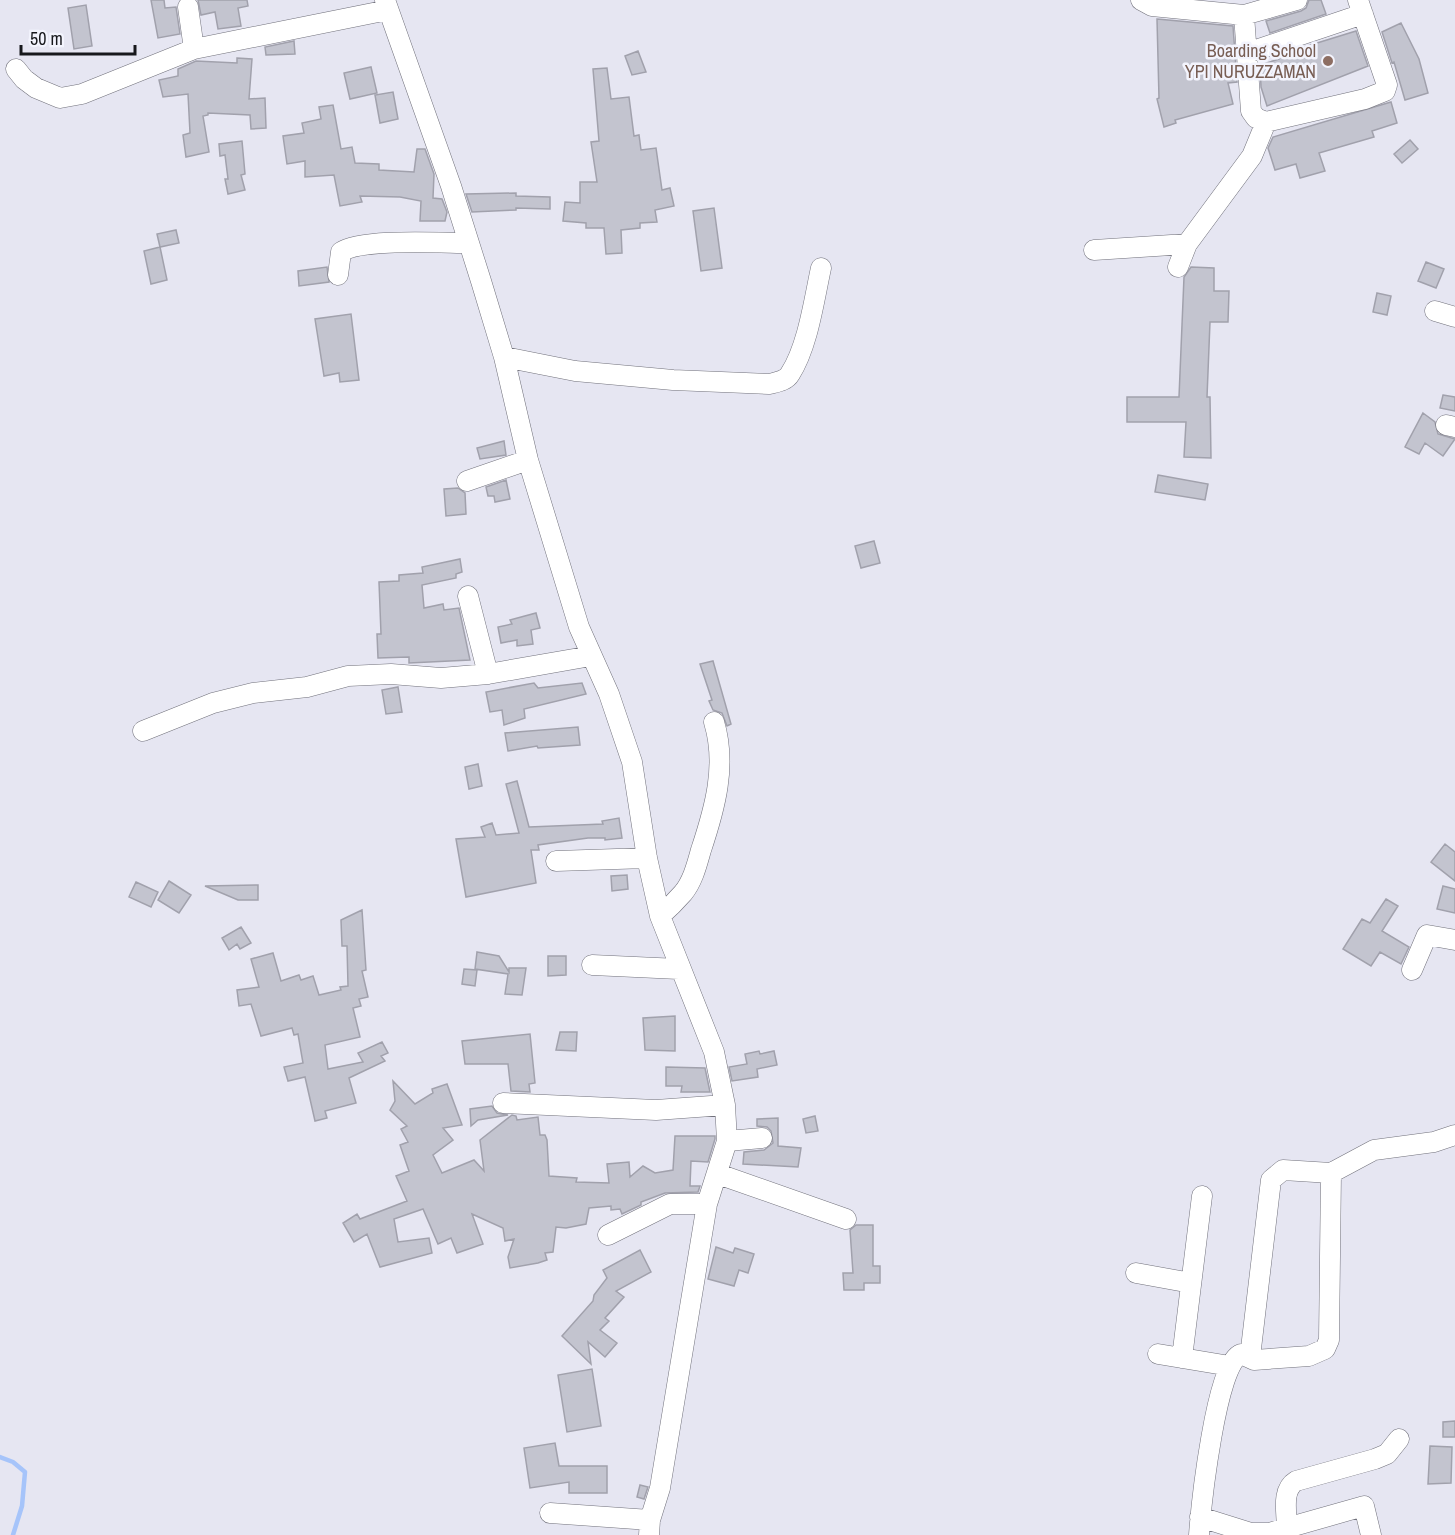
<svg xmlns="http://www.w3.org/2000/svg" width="1455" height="1535" font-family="'Archivo Narrow',sans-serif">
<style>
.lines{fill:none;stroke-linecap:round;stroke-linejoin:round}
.stream{stroke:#a6c4fa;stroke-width:4.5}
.building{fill:#c3c4cf;stroke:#a1a1ac;stroke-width:1.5}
.minor-casing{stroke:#71717b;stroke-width:21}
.minor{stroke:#fff;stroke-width:20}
.education-dot{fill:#8d6e63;stroke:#f3f4fd;stroke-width:2}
.labels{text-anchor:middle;stroke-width:5;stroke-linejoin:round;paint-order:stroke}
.education-label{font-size:18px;fill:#785e54;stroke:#f3f4fd;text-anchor:end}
</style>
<rect width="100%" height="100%" fill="#e6e6f2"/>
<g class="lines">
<!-- stream -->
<path class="stream" d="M0,1457L13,1462L25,1472L22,1506L13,1535"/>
</g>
<!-- building -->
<path class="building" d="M151,0H164L165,8L176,7L180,34L158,38Z
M198,0H247L248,6L238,8L241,26L218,29L215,12L201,15Z
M1309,0H1321L1326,14L1270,33L1266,21L1301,11L1306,8Z
M86,5L92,46L74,49L68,8Z
M1157,19L1233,26L1237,82L1228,83L1233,104L1175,120L1176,123L1164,127L1157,99L1159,98Z
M1401,23L1419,59L1428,93L1405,100L1394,62L1392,63L1382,32Z
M1356,31L1368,66L1267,106L1261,87L1260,65L1279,59L1278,55Z
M294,41L295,54L266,55L265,47Z
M638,51L646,72L632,75L625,56Z
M237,58L252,59L249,99L265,98L266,128L251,129L250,115L208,113V115L203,116L209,152L186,157L183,135L190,133L188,94L163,97L159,80L178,76V69L196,61L237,63Z
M371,67L377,93L350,99L344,73Z
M607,68L611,99L629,97L634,136L639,135L641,150L656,148L662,190L670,188L674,206L655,210L657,222L640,223V228L621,230L622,253L606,254L604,228H586V223L563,221L565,202L580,203V182H597L591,142L599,141L593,69Z
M393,92L398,119L380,123L375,95Z
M1391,102L1397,123L1372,131L1374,137L1319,153L1325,171L1300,178L1296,164L1275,170L1268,148L1273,137Z
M333,105L341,149L352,147L355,163L379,164V170L414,172L417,149H425L434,174L433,198L442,199L447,212L445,221H420L421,201L400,197L360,196L362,202L340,206L334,175L305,177V161L287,164L283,136L304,133L302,123L321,119L319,107Z
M1410,140L1418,149L1402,163L1394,154Z
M242,141L245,174L241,175L245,190L228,194L225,179H228L225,155L220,156L219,144Z
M516,193V196L550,197V209L516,208V210L472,212L466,194Z
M714,208L722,268L701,271L693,211Z
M176,230L179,243L160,247L157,234Z
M160,247L167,280L151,284L144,251Z
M1426,262L1444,269L1436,288L1418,281Z
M327,267L329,282L299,286L298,271Z
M1191,267L1214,268V291H1229L1228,322H1210L1207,397H1210L1211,458L1184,457L1186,422H1127V397H1179L1184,277Z
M1377,293L1391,296L1387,315L1373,312Z
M351,314L359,380L340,382L339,373L324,376L315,319Z
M1443,395L1455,397V411L1440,408Z
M1423,413L1435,422L1438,434L1455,439L1443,456L1425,443L1419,454L1405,447Z
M504,441L506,455L480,459L477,448Z
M1158,475L1208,484L1205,500L1155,492Z
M506,480L510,499L495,502L494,496H488L486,487Z
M458,488L465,493L466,514L446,516L444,489Z
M874,541L880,563L861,568L855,546Z
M460,559L462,572L456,574V578L422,585L424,608L443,604L444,610L459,608L470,660L409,663V657L378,658L377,634H381L379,582L399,581V575L423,573L422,567Z
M536,613L540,628L531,630L533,644L517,646V640L501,643L498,627L512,624L510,620Z
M713,661L731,724L727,726L722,713L713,710L709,701L712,700L700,664Z
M534,683L538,688L582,683L586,694L524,709L525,718L504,725L502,710L490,712L486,692Z
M398,687L402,712L386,714L382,690Z
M578,727L580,745L538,748L537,746L508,751L505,733Z
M478,764L482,786L469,789L465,767Z
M517,781L529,827L603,824L602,821L619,818L622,838L605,840V838H588L538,845L539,850H531L536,883L466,897L456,839L485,837L481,827L492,823L496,835L519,833L506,784Z
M1445,844L1455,852V881L1431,862Z
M627,875L628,889L612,891L611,876Z
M169,881L191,895L179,913L158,900Z
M136,882L158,892L151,907L129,897Z
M258,885V900H238L205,886Z
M1443,886L1455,889V913L1437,909Z
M1386,899L1398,906L1382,931L1409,947L1401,964L1380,952L1371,966L1343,949L1362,919L1370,923Z
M362,910L366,970L362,971L368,997L359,999L361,1006L353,1008L360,1037L325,1045L328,1069L363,1062L358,1053L382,1042L388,1053L381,1056L385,1061L349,1078L356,1103L325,1111L327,1118L315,1121L305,1077L288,1081L284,1067L303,1063L298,1034L294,1035L292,1028L261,1036L251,1004L239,1006L237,990L259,987L251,959L273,953L281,981L299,975L301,980L313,976L319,995L341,990L340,987L348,986L347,946H342L341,920Z
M241,927L251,943L240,949L237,944L229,950L222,938Z
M477,952L499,956L509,972V968H526L522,995L505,994L508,974L475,969Z
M548,956H566V975L548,976Z
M464,969L477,970L475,986L462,984Z
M675,1016V1051L645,1050L643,1018Z
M560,1032H577L576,1051L556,1050Z
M530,1034L535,1083L529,1084L530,1092L511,1091L508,1064H465L462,1041Z
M759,1051L760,1054L774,1051L777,1065L757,1069L758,1077L732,1081L729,1067L747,1064L745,1054Z
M666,1067L705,1068L710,1092H681L682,1086H666Z
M393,1081L415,1104L433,1093L432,1089L447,1084L462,1125L443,1128L453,1140L433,1155L442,1173L474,1160L484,1171L480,1140L512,1115L516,1116L517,1120L538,1117L540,1135H545L547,1140L549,1176L577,1178L576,1182L609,1183L607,1164L629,1162L630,1177L643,1166L655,1173L673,1170L675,1136H715V1139L708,1162L691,1161L690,1186H700L698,1192L665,1193L641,1202V1205L622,1214L620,1209L611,1210V1206L589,1208L586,1224L566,1228L556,1227L553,1252L545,1253L547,1260L538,1263L510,1268L508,1257L514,1239L505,1241L503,1228L472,1214L483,1244L457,1253L451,1238L438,1244L423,1209L394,1219L398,1242L429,1238L432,1253L380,1267L367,1234L354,1242L343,1223L357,1214L360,1219L407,1201L396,1176L409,1171L400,1145L408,1142L401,1129L407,1126L390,1110L395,1101Z
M492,1106L497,1113L508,1115L478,1120L471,1126L470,1109Z
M815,1116L818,1131L806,1133L803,1119Z
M778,1118V1146L801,1148L798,1167L743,1164L744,1152L764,1150L773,1143L771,1131L767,1127L757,1126V1119Z
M856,1225H873V1266H880V1283H864V1290H844L843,1273H853L850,1230Z
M716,1247L733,1253L735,1248L754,1254L748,1273L739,1270L734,1286L708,1279Z
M640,1250L651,1272L616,1291L624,1297L605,1318L609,1321L600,1330L617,1343L605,1357L588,1342L591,1364L562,1336L593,1301L594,1295L607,1278L603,1270Z
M592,1369L601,1426L567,1432L558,1375Z
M1455,1421V1437H1443V1422Z
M555,1443L559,1466H607V1493H569V1482L530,1488L524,1448Z
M1430,1446L1452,1447L1451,1483L1428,1484Z
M640,1485L648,1487L644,1499L637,1497Z"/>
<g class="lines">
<defs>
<path id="minor" d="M385,0L451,186L481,281L504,357L528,460L579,627L609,694L632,762L647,858L660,916L714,1052L725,1105L727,1141L707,1204L660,1488L650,1520L649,1535
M1141,0L1152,6L1244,15L1297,0
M188,7L194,49
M1244,15L1251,111L1256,118L1266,122L1365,99L1385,91L1387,85L1358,0
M1247,53L1363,14
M16,69L24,79L36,88L60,98L82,94L194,49L388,10
M1094,250L1187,244L1252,156L1266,122
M1178,267L1187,244
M338,275L341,252C361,238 442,243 469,243
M1435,311L1455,317
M504,357L575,371L673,380L769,384C777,382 786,381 790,374C808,346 814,300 821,268
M1446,425L1455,427
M467,481L528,460
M468,596L488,674
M143,731L213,703L253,693L307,687L348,676L391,674L441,678L488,674L591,656
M556,861L647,858
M660,916C668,909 676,901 683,893C693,881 697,864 701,850C715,808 727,765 714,722
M592,965L679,969
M1412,970L1427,935L1455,940
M503,1103L656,1110L725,1105
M727,1141L762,1138
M1331,1173L1374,1150L1434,1142L1455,1135
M718,1174L846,1219
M608,1235L670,1204H707
M1136,1273L1191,1283
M1158,1354L1230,1366
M1182,1358L1202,1196
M550,1513L650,1520
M1200,1517L1251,1533H1269L1364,1506L1371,1535
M1287,1529C1287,1513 1281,1490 1296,1481L1375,1459L1387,1454L1399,1439
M1199,1535C1201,1507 1216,1362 1241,1354L1254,1360L1309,1356L1325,1349L1329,1340L1331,1173L1283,1170L1271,1180L1250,1357"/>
</defs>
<!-- minor casing -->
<use href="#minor" class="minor-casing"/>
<!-- minor -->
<use href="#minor" class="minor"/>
</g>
<!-- markers -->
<circle class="education-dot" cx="1328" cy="61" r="6"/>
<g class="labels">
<!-- education labels -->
<g class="education-label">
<text x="1316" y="57">Boarding School<tspan x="1316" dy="21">YPI NURUZZAMAN</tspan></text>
</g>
</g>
<!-- scale -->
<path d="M21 45v9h114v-9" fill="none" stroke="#17181c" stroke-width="3"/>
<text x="30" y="45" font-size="18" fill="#17181c" stroke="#f3f4fd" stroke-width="4.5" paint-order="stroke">50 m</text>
</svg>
